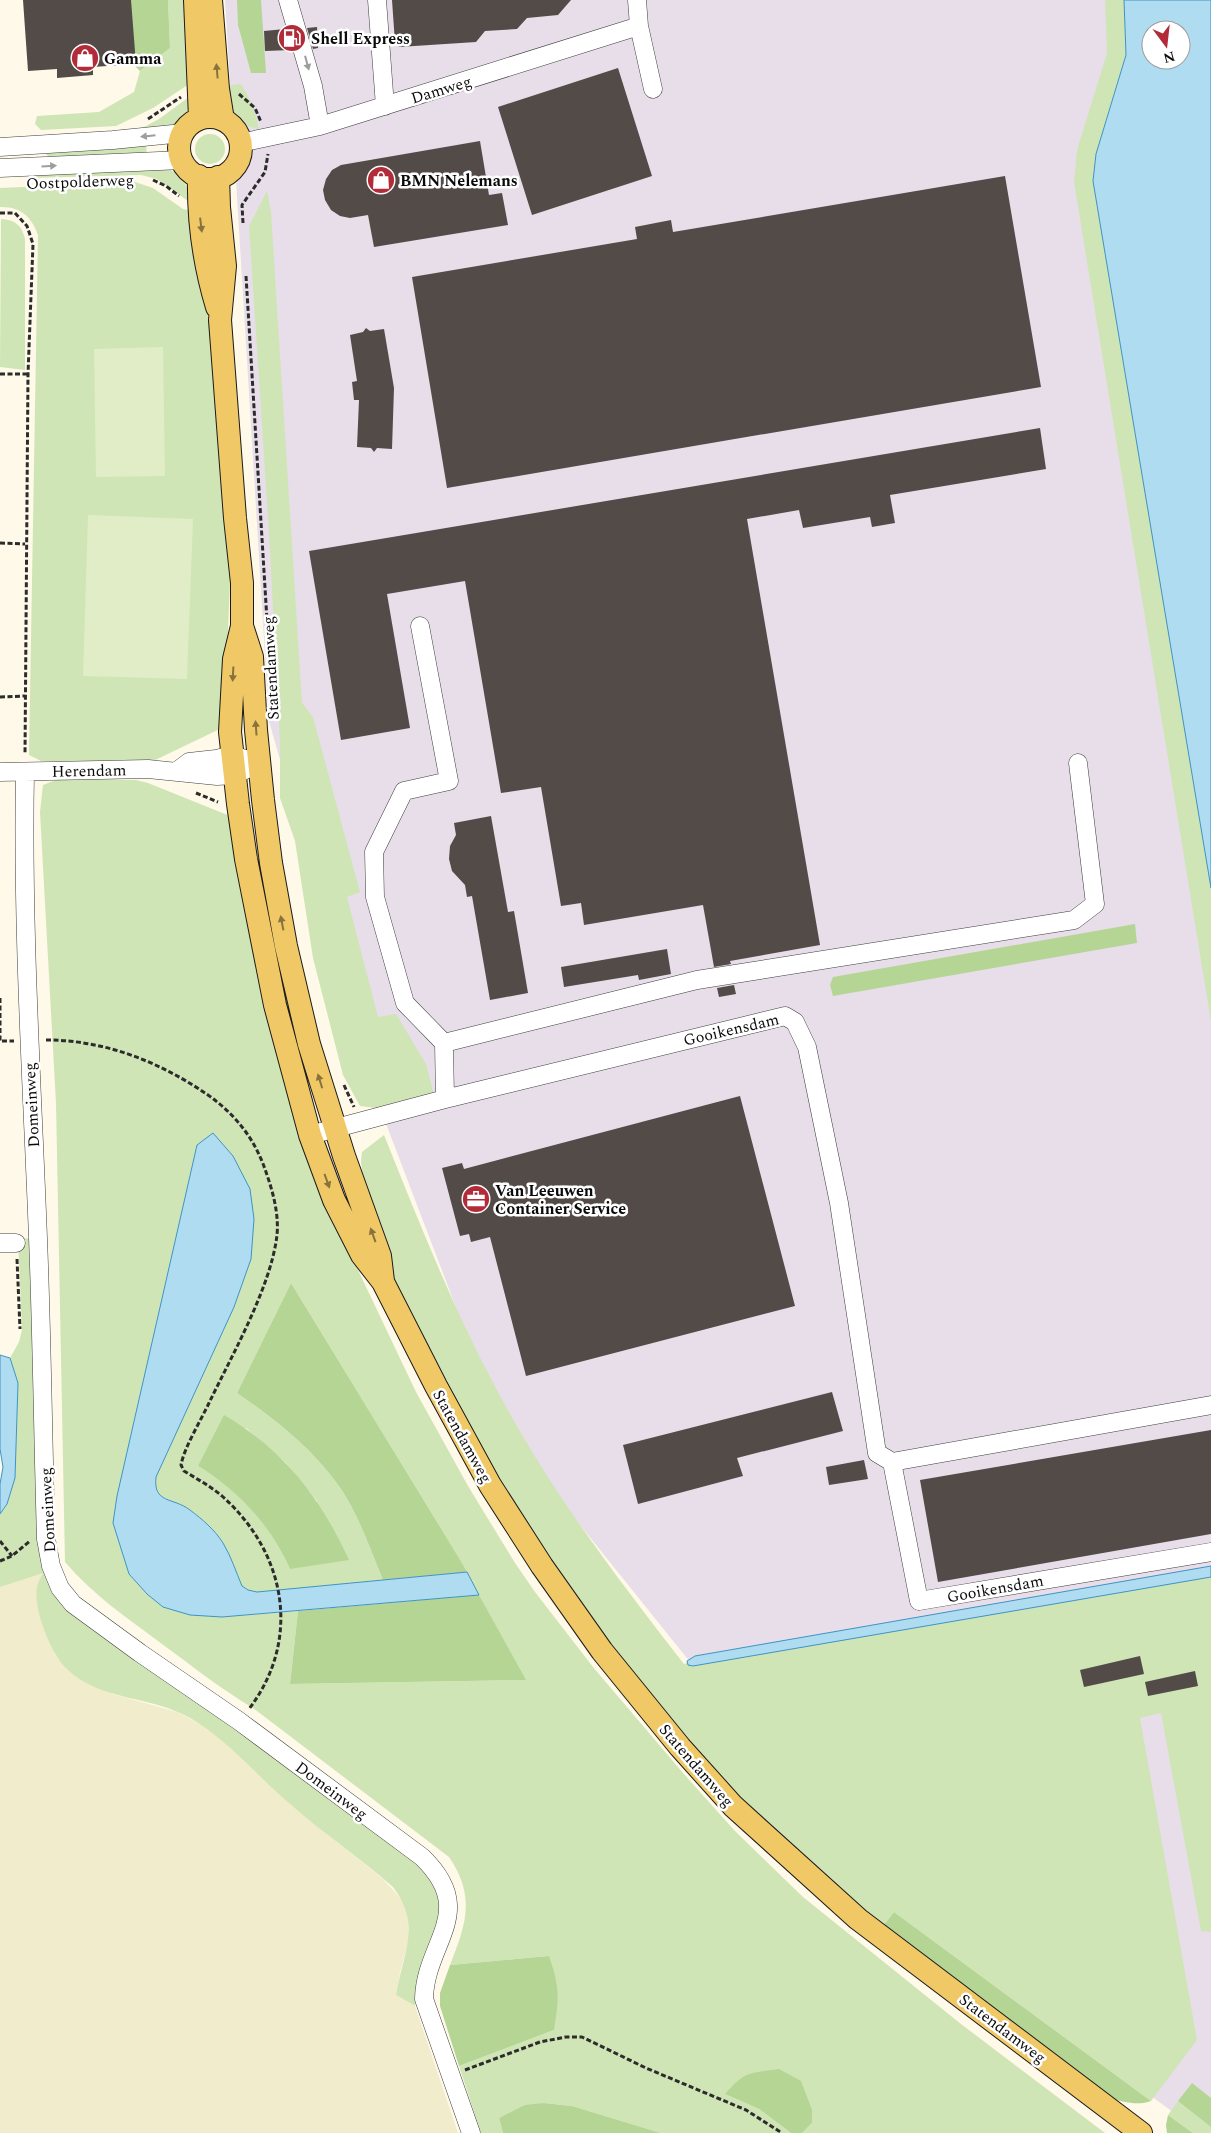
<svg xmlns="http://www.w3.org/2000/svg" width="1211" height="2133" font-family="Spectral,serif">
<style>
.industrial{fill:#e7dee9}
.farmland{fill:#f1eccb}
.green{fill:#d0e5b5;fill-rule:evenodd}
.forest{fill:#b5d595}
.pitch{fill:#e1edc6}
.water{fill:#b0dcf2;stroke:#3c94c4;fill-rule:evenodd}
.building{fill:#524b47}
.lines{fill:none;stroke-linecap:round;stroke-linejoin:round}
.minor-casing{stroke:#3d3d3d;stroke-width:19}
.major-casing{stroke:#1b1b1b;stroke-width:24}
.path{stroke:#2c2c2c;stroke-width:3;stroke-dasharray:5 2.5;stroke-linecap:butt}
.minor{stroke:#fff;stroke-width:18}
.major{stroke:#f0c866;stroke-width:22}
.oneway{fill:#9d9d9d}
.oneway2{fill:#88723d}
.labels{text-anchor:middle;stroke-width:5;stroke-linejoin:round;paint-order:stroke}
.poi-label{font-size:16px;font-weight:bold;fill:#0a0a0a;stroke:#fff;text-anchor:start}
.street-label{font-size:16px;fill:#0a0a0a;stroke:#fff}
</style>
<rect width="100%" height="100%" fill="#fef9e8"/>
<!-- industrial -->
<path class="industrial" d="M225,0H1166L1151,30V60L1211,511V2133H1202L883,1902L502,1428L377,1100L269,721Z"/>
<!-- farmland -->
<path class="farmland" d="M43,1572L41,1619L55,1654L68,1670L92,1685L113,1694L177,1712L200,1724L223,1741L291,1805L383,1879L403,1901L407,1911L409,1939L400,1973L396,1995L415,2006L458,2133H0V1587Z"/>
<!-- green -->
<path class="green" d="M168,0H185L189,84L153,108L116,126L41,130L35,124L37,116L99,112L134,92L140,71L170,48Z
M1105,0H1124L1126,55L1096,154L1093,181L1211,888V1022L1074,182L1077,150L1107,53Z
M241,84L253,105L259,129C232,124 229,110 224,86Z
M189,97L190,106C176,132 157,130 131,134L159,119Z
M195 149a15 15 0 1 1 30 0a15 15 0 1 1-30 0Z
M146,145L147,154L50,158L46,154L48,150Z
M164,166C180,174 187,184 193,201H188L157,179L141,175L29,178L28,173Z
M135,182L153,188L183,209L192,211L194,238L217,363L224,426L230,581L224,727L151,762L41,761L29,755L38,235C32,217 20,206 0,207V188Z
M267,191L271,212L302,703L313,717L360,892L347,897L378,1017L396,1014L426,1064L434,1095L384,1109L360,1106L343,1075L313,958L295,841L280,798V742L269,533L249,226Z
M1,219C15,220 22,225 25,239V370L0,367Z
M61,778L136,780L148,783L230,816L329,1209L416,1392L468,1486L515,1563L535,1592L593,1667L683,1773L734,1830L803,1897L961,2024L1105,2133H802L812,2123L725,2094L759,2109L791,2133H661L572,2106L544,2103L499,2118L503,2133H481L459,2066L554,2030L549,1956L450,1965C466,1924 476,1897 449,1857L253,1708C221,1689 192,1666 162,1644C127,1618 93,1595 65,1562L56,1103L40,812L43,785ZM197,1146L251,1259L234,1307L156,1477C153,1504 173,1497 190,1510C202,1519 215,1530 223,1543C231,1556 236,1572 242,1586L248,1590L257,1592L383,1580C371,1551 360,1519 343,1492C316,1451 276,1420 237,1393L291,1283L456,1553L525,1680L290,1684L298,1611L222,1617L129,1574L113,1523L117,1496ZM246,1428L286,1463L317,1501L290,1569C271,1526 239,1490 198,1466Z
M384,1135C422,1230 459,1323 509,1412C559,1502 621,1583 684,1664L687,1663L693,1666L1211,1577V1932L1201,1931L1161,1713L1140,1718L1197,2040L1151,2101L894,1912L883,1926L748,1805L687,1741L662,1713L541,1553L411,1321L366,1211L361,1161L362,1152Z
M32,1238L42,1550C43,1564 43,1575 51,1587L168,1681L414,1860L437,1887L441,1918L417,1981L415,2006L396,1995C403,1953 422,1925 393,1887C360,1858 323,1833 290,1804C257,1776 228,1740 190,1718C152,1696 101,1701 68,1670C51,1655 33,1609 37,1587C38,1582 41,1577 43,1573L0,1587V1514L7,1504L15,1478L18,1383L10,1358L19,1342L22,1330L18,1239Z
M1178,2101L1211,2127V2133H1193L1168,2115Z"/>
<!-- forest -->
<path class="forest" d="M130,0H168L170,48L140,71L133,64Z
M237,0H261L266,73H251L238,25Z
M1135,924L1137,943L833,996L830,985L833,977Z
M291,1283L456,1553L467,1572L383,1580C371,1551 360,1519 343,1492C316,1451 276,1420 237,1393Z
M224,1415C284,1450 320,1497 349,1560L290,1569C271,1526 238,1490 198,1466Z
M479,1595L526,1680L290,1684L298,1611Z
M894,1912L1151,2101C1139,2106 1122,2102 1110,2098L883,1926Z
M549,1956C560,1988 559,1998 554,2030L459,2066L440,2006V1993L450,1965Z
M779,2069L801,2081L812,2110V2123L802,2133H791L759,2109L725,2094C745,2071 749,2073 779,2069Z
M1192,2083L1211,2098V2127L1178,2101Z
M544,2103L572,2106L661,2133H503L499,2118L525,2105Z
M1168,2115L1193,2133H1167L1166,2125Z"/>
<!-- pitch -->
<path class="pitch" d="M163,347L165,476L96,477L94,349Z
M88,515L193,519L187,679L83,676Z"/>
<!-- water -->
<path class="water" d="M1124,0H1211V888L1093,181L1096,154L1126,55ZM1151,30H1181V60H1151Z
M213,1133L233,1156L250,1189L254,1219L251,1259L234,1307L156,1477C153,1504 173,1497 190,1510C202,1519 215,1530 223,1543C231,1556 236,1572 242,1586L248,1590L257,1592L467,1572L479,1595L222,1617L190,1615L163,1607L147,1594L129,1574L113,1523L117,1496L197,1145Z
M0,1355L10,1358L18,1383L15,1478L7,1504L0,1514V1484L3,1467L0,1449Z
M1211,1566V1577L693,1666L688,1665L687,1661L695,1656Z"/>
<!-- building -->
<path class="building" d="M23,0H131L136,64L93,67V75L57,78V69L28,71Z
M392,0H571L558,15L527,18L517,29L485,31L476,42L399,47L395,43Z
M317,27L318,48L313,49L307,28Z
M285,29L291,50L265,51L264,31Z
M618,68L652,176L532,215L498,107Z
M480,141L489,195L502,193L508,225L374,247L368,215L350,218L340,216L331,210L325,200L323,190L326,179L332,170L341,165Z
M1005,176L1041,387L447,488L412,277L637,239L635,227L671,220L673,232Z
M366,328L370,331L384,329L394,388L392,449L377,448L374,452L371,448L357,447L359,400H354L352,382L357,381L350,335L363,332Z
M1040,428L1046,469L890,495L895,523L872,527L870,517L803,528L799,510L747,519L820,945L730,961L731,964L714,967L703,905L584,925L581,903L561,906L541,787L501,793L465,581L387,594L410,728L341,740L309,551Z
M491,816L508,912L514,911L528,993L490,1000L472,896L467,897L465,885L452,871L449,859L450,846L456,835L454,823Z
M667,949L671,974L639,980L638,975L564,987L561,967Z
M734,985L736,994L719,997L717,988Z
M740,1096L795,1306L526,1376L490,1237L471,1242L469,1234L460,1236L442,1168L462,1163L464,1169Z
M832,1392L843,1431L737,1458L743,1476L638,1504L623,1445Z
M1211,1430V1534L938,1582L920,1480Z
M864,1460L868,1479L829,1485L826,1467Z
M1140,1656L1144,1674L1084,1687L1080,1670Z
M1195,1671L1198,1686L1148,1696L1145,1682Z"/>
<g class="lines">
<defs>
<path id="minor" d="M288,0L313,86L320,126
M377,0L385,106
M639,26L653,89
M240,143L320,126L639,26L637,0
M0,147L113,140L183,133
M0,168L182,160
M420,626L449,781L404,791L374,852L375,897L405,1003L444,1043L445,1099
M177,771L189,762L216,759L233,755L245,759
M0,772L148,769L217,776L235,775L259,763
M25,772C22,928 32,1083 38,1238C42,1339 43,1439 46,1539L51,1566L60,1588L73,1604L140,1653L239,1721L422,1857C479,1912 425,1942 424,1999L471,2133
M444,1043L697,980L1074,920L1095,904L1078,763
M310,1135L445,1099L785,1016L795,1022L807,1047L839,1203L877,1453L892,1462L1211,1405
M0,1243H16
M892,1462L919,1601L1211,1552"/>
<path id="major" d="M195,0L200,118
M211,0L218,89L223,120
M179 148a31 31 0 1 1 62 0a31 31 0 1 1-62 0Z
M199,176C198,221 204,264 217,307
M218,177L219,207L225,266L220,320L235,518L242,583V626L234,659L230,732L238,804L246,859L275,1005L310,1135L334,1200L362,1255L383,1282L436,1386L490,1485L542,1566L602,1651L680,1747L733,1806L858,1919L1141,2133
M242,626L252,657L256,730L263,800L271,863L286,946L309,1044L344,1156L380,1256L383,1281"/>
</defs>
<!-- minor casing -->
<use href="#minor" class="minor-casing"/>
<!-- major casing -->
<use href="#major" class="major-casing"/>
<!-- path -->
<path class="path" d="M239,94L255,108L261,122
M148,119L181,97
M153,180L166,186L179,196
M0,213H15L27,226L33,244L28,374L25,754
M243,223L242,205L265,172L268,154
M246,276L268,637
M0,374H28
M0,543L25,544
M0,697L25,696
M196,793L218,802
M0,998V1041H14
M46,1040C105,1040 160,1062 208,1095C236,1115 255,1139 266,1172C273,1192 279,1214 277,1235C271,1287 232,1355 209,1403C201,1420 184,1448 181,1465L184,1471C197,1479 210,1486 222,1496C286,1553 302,1639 249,1709
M344,1085L354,1107
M17,1259L20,1329
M0,1541L12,1556
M0,1561L12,1556L30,1541
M465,2070L540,2042L566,2037H582L646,2068L746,2110L782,2133"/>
<!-- minor -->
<use href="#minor" class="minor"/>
<!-- major -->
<use href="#major" class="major"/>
</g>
<!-- one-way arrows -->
<defs><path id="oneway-solid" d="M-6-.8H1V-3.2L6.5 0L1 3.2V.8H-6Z" transform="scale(1.25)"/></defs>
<g class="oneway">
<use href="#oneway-solid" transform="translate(307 63) rotate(75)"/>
<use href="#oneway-solid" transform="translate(148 136) rotate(174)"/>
<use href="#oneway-solid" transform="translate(49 166) rotate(-3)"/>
</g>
<g class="oneway2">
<use href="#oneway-solid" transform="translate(217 71) rotate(-95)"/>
<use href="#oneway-solid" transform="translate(201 225) rotate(83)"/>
<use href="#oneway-solid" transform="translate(233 674) rotate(93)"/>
<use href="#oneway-solid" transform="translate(256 728) rotate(-94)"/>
<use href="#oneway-solid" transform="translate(282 923) rotate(-101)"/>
<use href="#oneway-solid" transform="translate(320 1081) rotate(-107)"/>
<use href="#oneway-solid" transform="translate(327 1181) rotate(70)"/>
<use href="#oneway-solid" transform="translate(373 1235) rotate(-110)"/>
</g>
<!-- icons -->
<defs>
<symbol id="fuel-disc" viewBox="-11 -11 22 22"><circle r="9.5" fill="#b12b38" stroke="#fff"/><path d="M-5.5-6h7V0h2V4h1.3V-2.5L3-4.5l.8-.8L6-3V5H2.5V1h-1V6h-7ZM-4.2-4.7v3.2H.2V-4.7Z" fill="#fff"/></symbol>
<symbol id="shop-disc" viewBox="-11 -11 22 22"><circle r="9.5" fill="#b12b38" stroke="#fff"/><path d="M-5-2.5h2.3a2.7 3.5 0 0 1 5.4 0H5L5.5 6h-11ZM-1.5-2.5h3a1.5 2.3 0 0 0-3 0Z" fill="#fff"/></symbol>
<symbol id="office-disc" viewBox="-11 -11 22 22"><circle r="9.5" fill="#b12b38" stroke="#fff"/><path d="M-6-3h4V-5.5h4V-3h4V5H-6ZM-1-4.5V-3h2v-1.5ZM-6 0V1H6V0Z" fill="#fff"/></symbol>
</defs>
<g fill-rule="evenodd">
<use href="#fuel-disc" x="276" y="22" width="32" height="32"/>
<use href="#shop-disc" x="69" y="42" width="32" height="32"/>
<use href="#shop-disc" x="365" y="164" width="32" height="32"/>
<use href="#office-disc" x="460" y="1183" width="32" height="32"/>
</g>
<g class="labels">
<!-- poi labels -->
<g class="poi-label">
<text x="311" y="44">Shell Express</text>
<text x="104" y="64">Gamma</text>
<text x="400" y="186">BMN Nelemans</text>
<text x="495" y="1196">Van Leeuwen<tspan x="495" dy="18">Container Service</tspan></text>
</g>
<!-- street labels -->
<g class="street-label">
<text transform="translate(441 89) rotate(-17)" y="6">Damweg</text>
<text transform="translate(80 181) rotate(-2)" y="6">Oostpolderweg</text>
<text transform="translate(270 668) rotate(-93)" y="6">Statendamweg</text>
<text transform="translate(89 770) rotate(-1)" y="6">Herendam</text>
<text transform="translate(731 1029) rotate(-13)" y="6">Gooikensdam</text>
<text transform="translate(31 1105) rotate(-93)" y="6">Domeinweg</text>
<text transform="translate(463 1436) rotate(61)" y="6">Statendamweg</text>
<text transform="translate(47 1510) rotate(-93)" y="6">Domeinweg</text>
<text transform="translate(995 1588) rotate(-10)" y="6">Gooikensdam</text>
<text transform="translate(697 1765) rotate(49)" y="6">Statendamweg</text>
<text transform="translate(332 1790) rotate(37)" y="6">Domeinweg</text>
<text transform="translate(1003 2028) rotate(37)" y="6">Statendamweg</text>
</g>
</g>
<!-- north arrow -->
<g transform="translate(1166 45) rotate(165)"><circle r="24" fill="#ffffff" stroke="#9d9d9d"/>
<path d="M0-4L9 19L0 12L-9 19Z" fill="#b12b38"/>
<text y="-8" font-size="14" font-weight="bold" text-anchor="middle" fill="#0a0a0a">N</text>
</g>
</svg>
